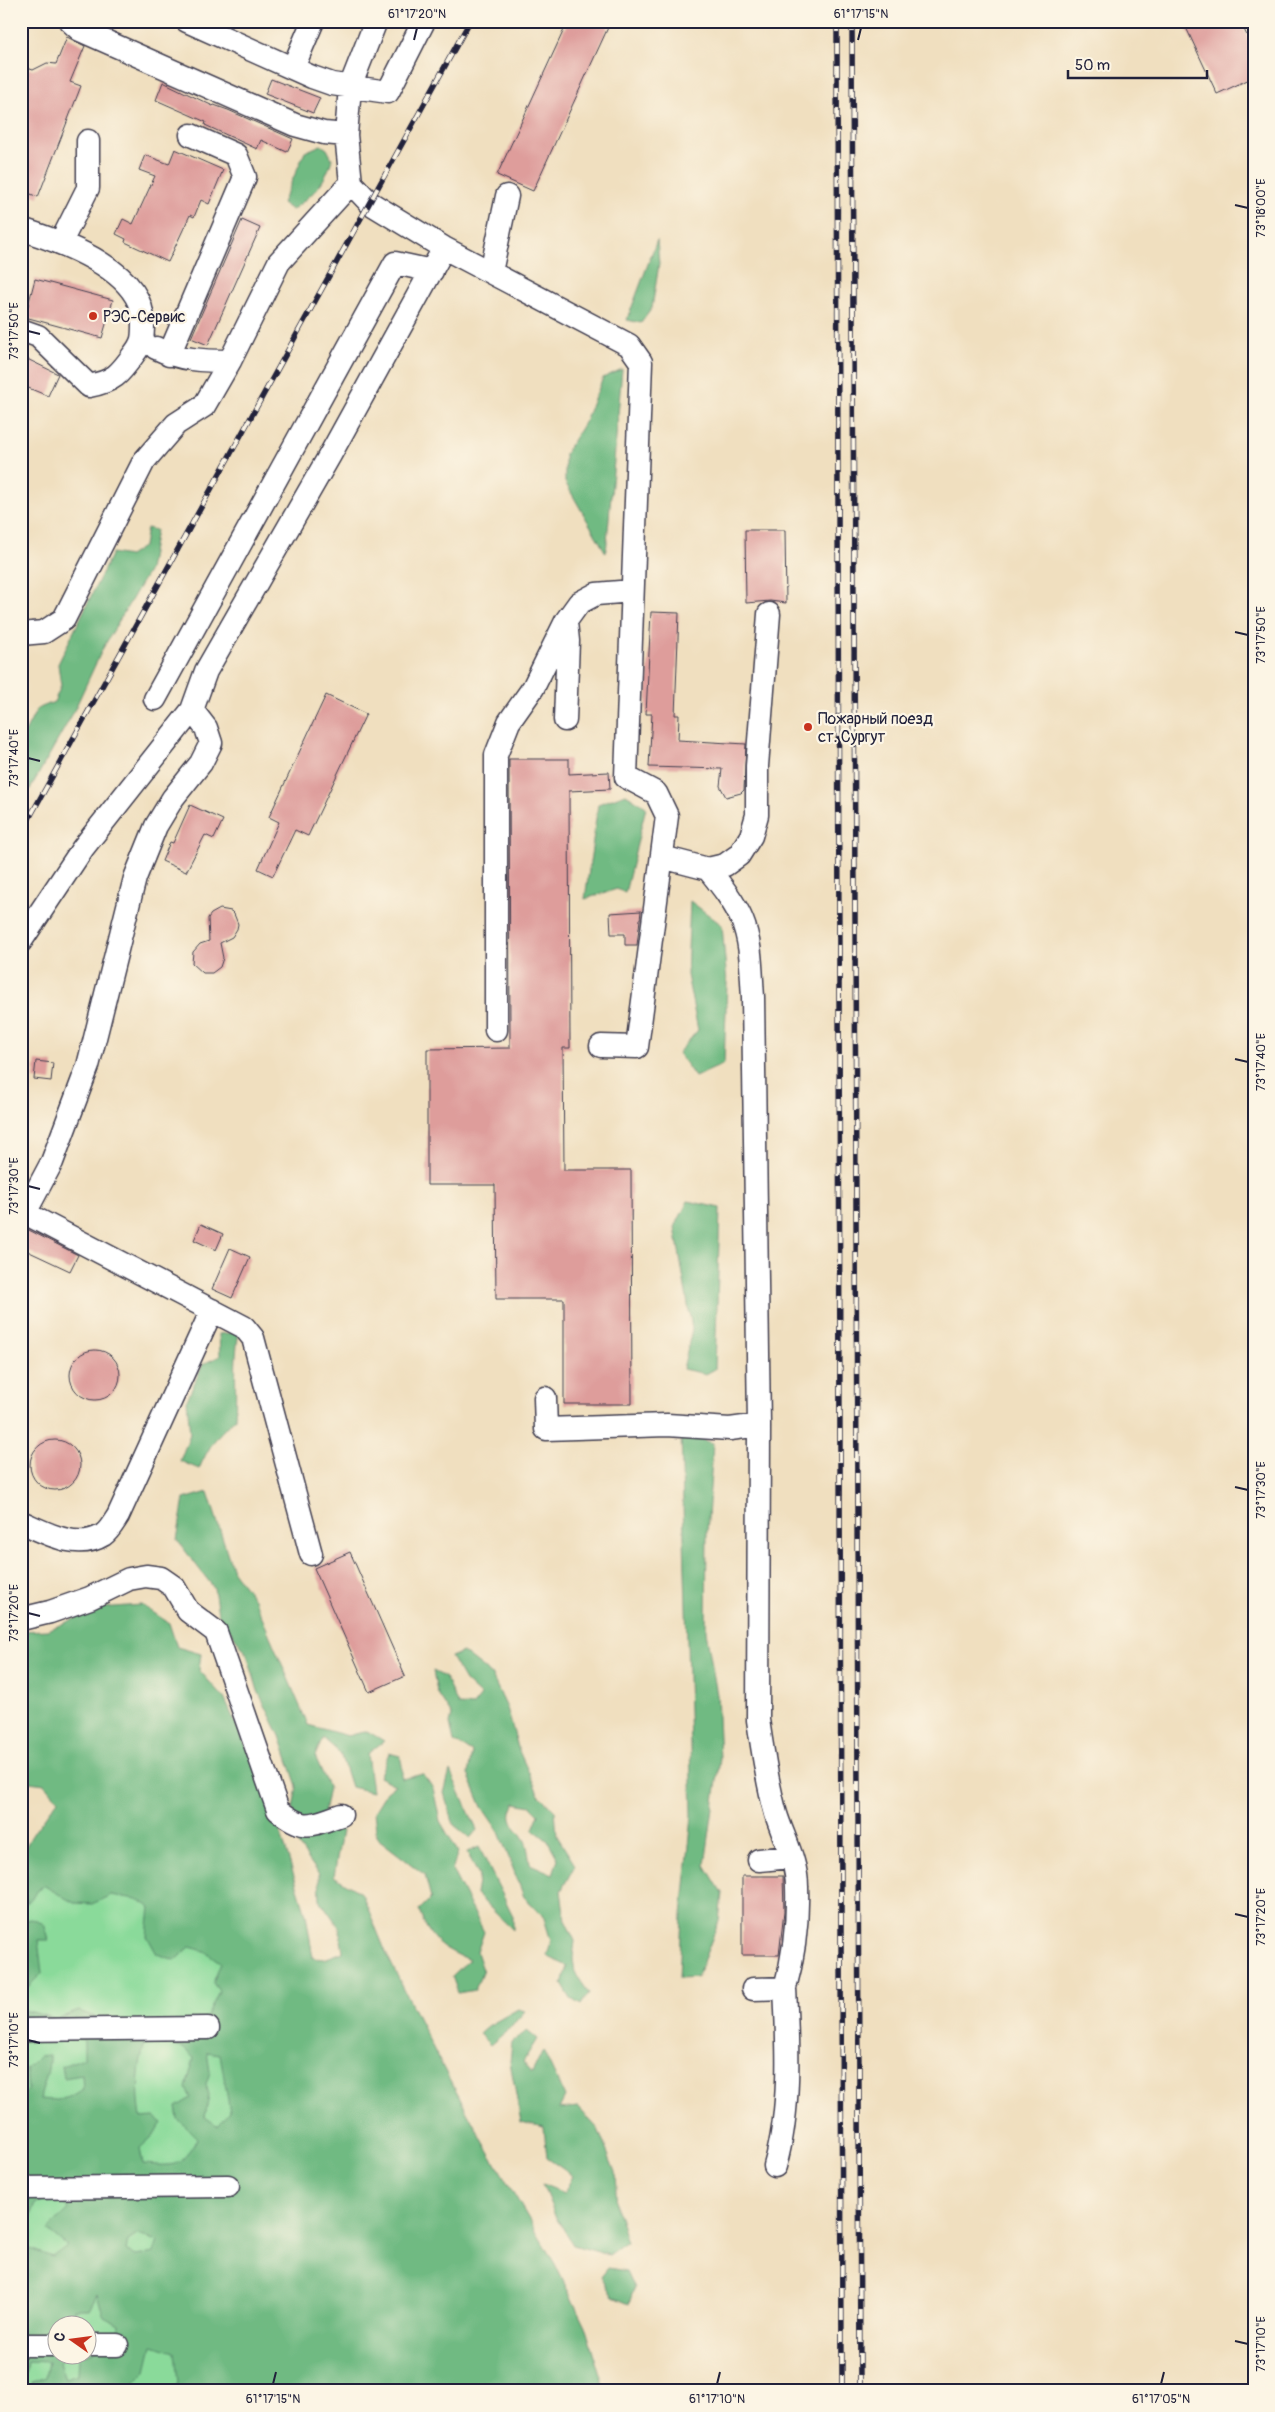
<svg xmlns="http://www.w3.org/2000/svg" width="1275" height="2412" font-family="Pangolin,sans-serif">
<style>
.green{fill:#8ada9a;stroke:#567e6a;fill-rule:evenodd}
.forest{fill:#6fba82;stroke:#486e5e;fill-rule:evenodd}
.building{fill:#de9d9b}
.lines{fill:none;stroke-linecap:round;stroke-linejoin:round}
.minor-casing{stroke:#413e4f;stroke-width:25}
.minor{stroke:#fff;stroke-width:22}
.rail-casing{stroke:#22223b;stroke-width:5.5}
.rail{stroke:#fcf5e5;stroke-width:4;stroke-dasharray:11;stroke-linecap:butt}
.ticks{fill:none;stroke:#22223b;stroke-width:2}
.poi-dot{fill:#c8321e;stroke:#fcf5e5;stroke-width:2}
.labels{text-anchor:middle;stroke-width:4.5;stroke-linejoin:round;paint-order:stroke}
.poi-label{font-size:16px;fill:#22223b;stroke:#fcf5e5;text-anchor:start}
.neatline{fill:none;stroke:#22223b;stroke-width:2}
.ticks-label{font-size:12px;text-anchor:middle;fill:#22223b}
</style>
<rect width="100%" height="100%" fill="#fcf5e5"/>
<filter id="ink" filterUnits="userSpaceOnUse"><feTurbulence type="fractalNoise" baseFrequency=".02" numOctaves="2"/><feDisplacementMap in="SourceGraphic" scale="10" xChannelSelector="R" yChannelSelector="G"/><feConvolveMatrix kernelMatrix="1 2 1 2 8 2 1 2 1" color-interpolation-filters="sRGB"/></filter>
<filter id="wash" filterUnits="userSpaceOnUse"><feTurbulence type="fractalNoise" baseFrequency=".0096" numOctaves="4" result="noise"/><feDisplacementMap in="SourceGraphic" scale="20" xChannelSelector="R" yChannelSelector="G"/><feGaussianBlur stdDeviation="1.12" result="paint"/><feColorMatrix in="noise" values="0 0 0 0 0 0 0 0 0 0 0 0 0 0 0 0 0 1.4 0 .05"/><feComposite in="paint" operator="in"/></filter>
<g filter="url(#wash)">
<rect width="100%" height="100%" fill="#f0dfbf"/>
<!-- green -->
<path class="green" d="M21,1863L161,1871L234,1934L291,2391H21ZM58,2324H88V2354H58Z"/>
<!-- forest -->
<path class="forest" d="M321,145L327,149L332,159C324,186 313,194 292,210L282,203L305,152Z
M657,240L659,264L652,308L641,323L627,320Z
M622,369L606,553L565,482V454L585,421L603,378Z
M147,528L156,530L149,570L103,648L72,715L21,805V740L37,709L54,702L61,686L58,664L112,553L129,556L144,546Z
M626,794L646,807L625,893L617,889L585,899L598,804Z
M690,901L722,925L727,983L724,1064L695,1077L678,1053L698,1030L687,975Z
M688,1201L720,1208L715,1369L706,1374L683,1369L692,1329L675,1227Z
M239,1332C233,1361 237,1390 235,1419C217,1434 208,1448 199,1469L180,1461L190,1434L187,1400L203,1364L220,1356L219,1334Z
M681,1434L713,1443L707,1533L706,1631L717,1695L720,1759L705,1865L722,1893L719,1921L697,1977L679,1978L682,1915L692,1815Z
M208,1492L233,1571L254,1599L308,1725L348,1736L367,1731L384,1741L367,1754L372,1792L351,1787L340,1753L323,1738L315,1756L329,1788L323,1818L342,1831L334,1876L362,1894L387,1955L438,2058L483,2141L555,2264L585,2326L605,2391H166L178,2383L175,2352L152,2345L146,2370L134,2384L139,2391H28L32,2382L45,2377L48,2362L27,2361L24,2382L21,2379V2251L30,2249L52,2257L67,2246L48,2230L69,2209L56,2198L36,2203L26,2229L21,2230V2152L26,2142L24,2118L21,2117V2098L28,2089L26,2069L39,2056L49,2055C50,2071 43,2084 40,2099C58,2101 68,2100 83,2089L82,2075L64,2078L62,2066L84,2058V2040L41,2033L28,2041L21,2042V2009L56,2019L79,2011L103,2020L121,2041L131,2024L205,2020L219,1991L213,1983L221,1963L205,1951L190,1947L175,1960L157,1954L147,1936L150,1907L137,1899L111,1895L92,1904L74,1903L43,1885L27,1903C13,1849 28,1841 58,1800L45,1784L29,1782L21,1791V1631L48,1630L100,1608L142,1605L169,1623L177,1647L201,1654L199,1670L224,1698L254,1763L280,1831L306,1914L313,1958L324,1959L343,1952L339,1927L320,1900L319,1874L296,1842L293,1809L297,1786L280,1736L258,1691L247,1654L218,1614L214,1588L177,1540L184,1499ZM146,2040L183,2048L194,2058L186,2088L191,2098L176,2107L178,2119L197,2138C183,2169 174,2166 143,2164L140,2148L153,2136L162,2123L154,2117L141,2118C137,2090 137,2067 146,2040ZM207,2052L220,2054L230,2112L218,2126L205,2117L209,2095L206,2084L210,2072ZM137,2235L158,2241L154,2253L136,2256L126,2250L128,2241ZM97,2294L104,2317L119,2325L118,2337L88,2354L66,2355L79,2358L78,2374L65,2378L59,2363L65,2355L58,2354V2324H75L74,2309H89Z
M463,1652L491,1674L507,1708L519,1751L539,1795L555,1811L557,1836L575,1865L561,1891L565,1920L575,1941L573,1958L575,1973L589,1993L581,2005L571,1999L562,1984L567,1966L547,1956L551,1941L543,1915L524,1897L499,1832L482,1807L468,1774L472,1752L454,1742L450,1724L452,1715L437,1692L433,1671L445,1677L458,1705L473,1706L481,1696L465,1681L451,1657ZM515,1803L531,1806L539,1814L533,1829L548,1841L558,1859L553,1874L530,1864C529,1858 528,1849 526,1843C519,1827 503,1823 515,1803Z
M389,1753L400,1756L402,1765V1779L423,1774L433,1788L440,1821L458,1852L452,1870L484,1932L477,1952L483,1970L475,1990L458,1993L452,1976L469,1960C440,1947 430,1941 419,1910L431,1898L425,1875L377,1838L374,1812L387,1791L395,1785L379,1777Z
M450,1771L477,1830L470,1838L454,1825L444,1793Z
M479,1847L513,1916V1930L476,1894L479,1876L467,1852Z
M32,1919L44,1924L49,1940H38L42,1973L27,1988L21,1971V1921Z
M518,2009L525,2011L508,2030L490,2045L479,2034L488,2026Z
M527,2031L537,2039L523,2062L532,2073L543,2050L565,2097L559,2109L578,2107L598,2129L615,2172L617,2211L627,2242L609,2255L573,2245L555,2215L542,2184L564,2193L573,2176L547,2158L544,2127L521,2122L510,2062L512,2042Z
M608,2268L626,2271L634,2288L629,2304L613,2297L601,2277Z"/>
<g id="blocks">
<!-- building -->
<path class="building" d="M568,21H611L533,191L497,175Z
M1183,21H1240L1254,50V77L1217,94Z
M67,37L85,46L70,82L81,86L38,197L21,190V66L33,70L47,63L56,64Z
M271,79L320,98L313,113L265,94Z
M163,82L213,106L214,105L228,110L293,139L287,152L261,140L257,149L205,125L206,122L156,100Z
M175,149L223,170L209,204L201,200L194,217L190,215L168,262L125,242L126,239L116,234L123,219L133,224L155,176L139,170L145,155L169,164Z
M242,220L260,228L208,345L191,338Z
M35,279L113,300L102,338L25,317Z
M21,356L58,374L48,396L21,385Z
M745,530H785L786,603L770,601L746,603Z
M651,612L679,613L675,715H679L678,740L746,744L744,790L741,793L726,797L720,786L722,769L649,767L652,714H646Z
M326,695L366,714L308,836L295,830L273,876L258,869L279,822L269,817Z
M509,759H569V774L609,772L610,789L569,791L570,1048H563L564,1170H631L632,1404H564V1299H496L495,1185H427V1049L510,1048Z
M190,805L223,820L214,839L205,835L186,872L162,861L170,842L173,843Z
M220,909L231,911L234,914L238,924L237,929L232,937L220,943L223,958L220,967L212,973H203L192,963L193,952L200,944L209,941L208,918L211,914Z
M641,911L637,945H625V934H611L610,913Z
M36,1061L53,1063L51,1081L34,1079Z
M201,1224L223,1234L216,1250L194,1240Z
M21,1226L78,1255L70,1271L21,1248Z
M230,1248L250,1257L232,1298L212,1289Z
M70 1375a25 25 0 1 1 50 0a25 25 0 1 1-50 0Z
M30 1465a25 25 0 1 1 50 0a25 25 0 1 1-50 0Z
M350,1552L405,1676L369,1692L314,1568Z
M742,1876H783L784,1912L779,1955H742Z"/>
</g>
</g>
<g filter="url(#ink)">
<use href="#blocks" fill-opacity="0" stroke="#413e4f" stroke-width="1"/>
<g class="lines">
<defs>
<path id="minor" d="M70,21L80,30L295,125L324,133L346,135
M187,21L312,77L332,84L388,92L424,21
M376,21L350,87L346,135L351,183L370,203L444,248L629,345L641,362L626,777L656,793L667,816L637,1047L601,1046
M293,68L313,21
M21,235L27,231C67,244 144,272 143,323C143,338 143,342 134,354C119,375 114,381 89,386L38,336L21,330
M61,242L88,188V141
M491,272L507,196
M156,348C180,360 203,361 230,361
M169,355L245,177L236,155L191,135
M21,634L44,632L64,619L144,461L176,424L204,406L230,361L279,262L351,183
M155,699L395,263L432,271
M565,720L568,641L566,622
M662,857L708,869L725,865L739,855L751,836L757,815V766L769,614
M708,869C720,884 734,901 742,920C752,944 751,972 753,997L759,1425L758,1720C763,1752 767,1783 776,1814C783,1837 797,1861 797,1887C798,1920 794,1956 785,1988L753,1989
M21,941L83,848L192,710L206,671L330,455L444,248
M496,1030V755L509,722L533,688L566,621L579,603L596,594L632,591
M21,1211L244,1327L253,1338L311,1554
M25,1213L52,1162L88,1066L135,878L156,826L173,798L201,763L211,743L206,728L192,710
M545,1398L546,1429L667,1425L730,1429L759,1425
M21,1522C46,1533 77,1551 103,1535C109,1531 114,1522 118,1516L212,1310
M21,1619L50,1612L90,1598L129,1579L146,1576L161,1578L174,1587L188,1611L216,1632L278,1810C305,1832 311,1825 341,1815
M759,1860L791,1857
M21,2030L208,2028
M775,2166C791,2109 788,2047 785,1988
M21,2188L228,2186
M21,2345H58
M88,2345H117"/>
</defs>
<!-- minor casing -->
<use href="#minor" class="minor-casing"/>
<!-- minor -->
<use href="#minor" class="minor"/>
<defs>
<path id="rail" d="M837,21L842,2391
M852,21L860,2391
M21,833L470,21"/>
</defs>
<!-- rail casing -->
<use href="#rail" class="rail-casing"/>
<!-- rail -->
<use href="#rail" class="rail"/>
</g>
</g>
<!-- ticks -->
<path class="ticks" d="M414,40L417,28M858,40L861,28M1235,205L1248,208M28,331L40,334M1235,632L1248,635M28,758L40,761M1235,1059L1248,1062M28,1186L40,1189M1235,1487L1248,1490M28,1613L40,1616M1235,1914L1248,1917M28,2040L40,2043M1235,2341L1248,2344M273,2384L276,2372M717,2384L720,2372M1161,2384L1164,2372"/>
<!-- markers -->
<g class="poi-dot">
<circle cx="93" cy="316" r="5"/>
<circle cx="808" cy="727" r="5"/>
</g>
<g class="labels">
<!-- poi labels -->
<g class="poi-label">
<text x="103" y="322">РЭС-Сервис</text>
<text x="818" y="724">Пожарный поезд<tspan x="818" dy="18">ст. Сургут</tspan></text>
</g>
</g>
<!-- margin -->
<rect width="1275" height="2412" fill="none" stroke="#fcf5e5" stroke-width="55"/>
<!-- north arrow -->
<g transform="translate(72 2340) rotate(284)"><circle r="24" fill="#fcf5e5" stroke="#a5a1a1"/>
<path d="M0-4L9 19L0 12L-9 19Z" fill="#c8321e"/>
<text y="-8" font-size="14" font-weight="bold" text-anchor="middle" fill="#22223b">С</text>
</g>
<!-- scale -->
<path d="M1068 70v8h139v-8" fill="none" stroke="#22223b" stroke-width="2.5"/>
<text x="1075" y="70" font-size="15" fill="#22223b" stroke="#fcf5e5" stroke-width="4" paint-order="stroke">50 m</text>
<rect x="28" y="28" width="1220" height="2356" class="neatline"/>
<g class="ticks-label">
<text x="417" y="18">61°17'20"N</text>
<text x="861" y="18">61°17'15"N</text>
<text transform="translate(1261 208) rotate(-90)" y="4">73°18'00"E</text>
<text transform="translate(14 331) rotate(-90)" y="4">73°17'50"E</text>
<text transform="translate(1261 635) rotate(-90)" y="4">73°17'50"E</text>
<text transform="translate(14 758) rotate(-90)" y="4">73°17'40"E</text>
<text transform="translate(1261 1062) rotate(-90)" y="4">73°17'40"E</text>
<text transform="translate(14 1186) rotate(-90)" y="4">73°17'30"E</text>
<text transform="translate(1261 1490) rotate(-90)" y="4">73°17'30"E</text>
<text transform="translate(14 1613) rotate(-90)" y="4">73°17'20"E</text>
<text transform="translate(1261 1917) rotate(-90)" y="4">73°17'20"E</text>
<text transform="translate(14 2040) rotate(-90)" y="4">73°17'10"E</text>
<text transform="translate(1261 2344) rotate(-90)" y="4">73°17'10"E</text>
<text x="273" y="2403">61°17'15"N</text>
<text x="717" y="2403">61°17'10"N</text>
<text x="1161" y="2403">61°17'05"N</text>
</g>
</svg>
